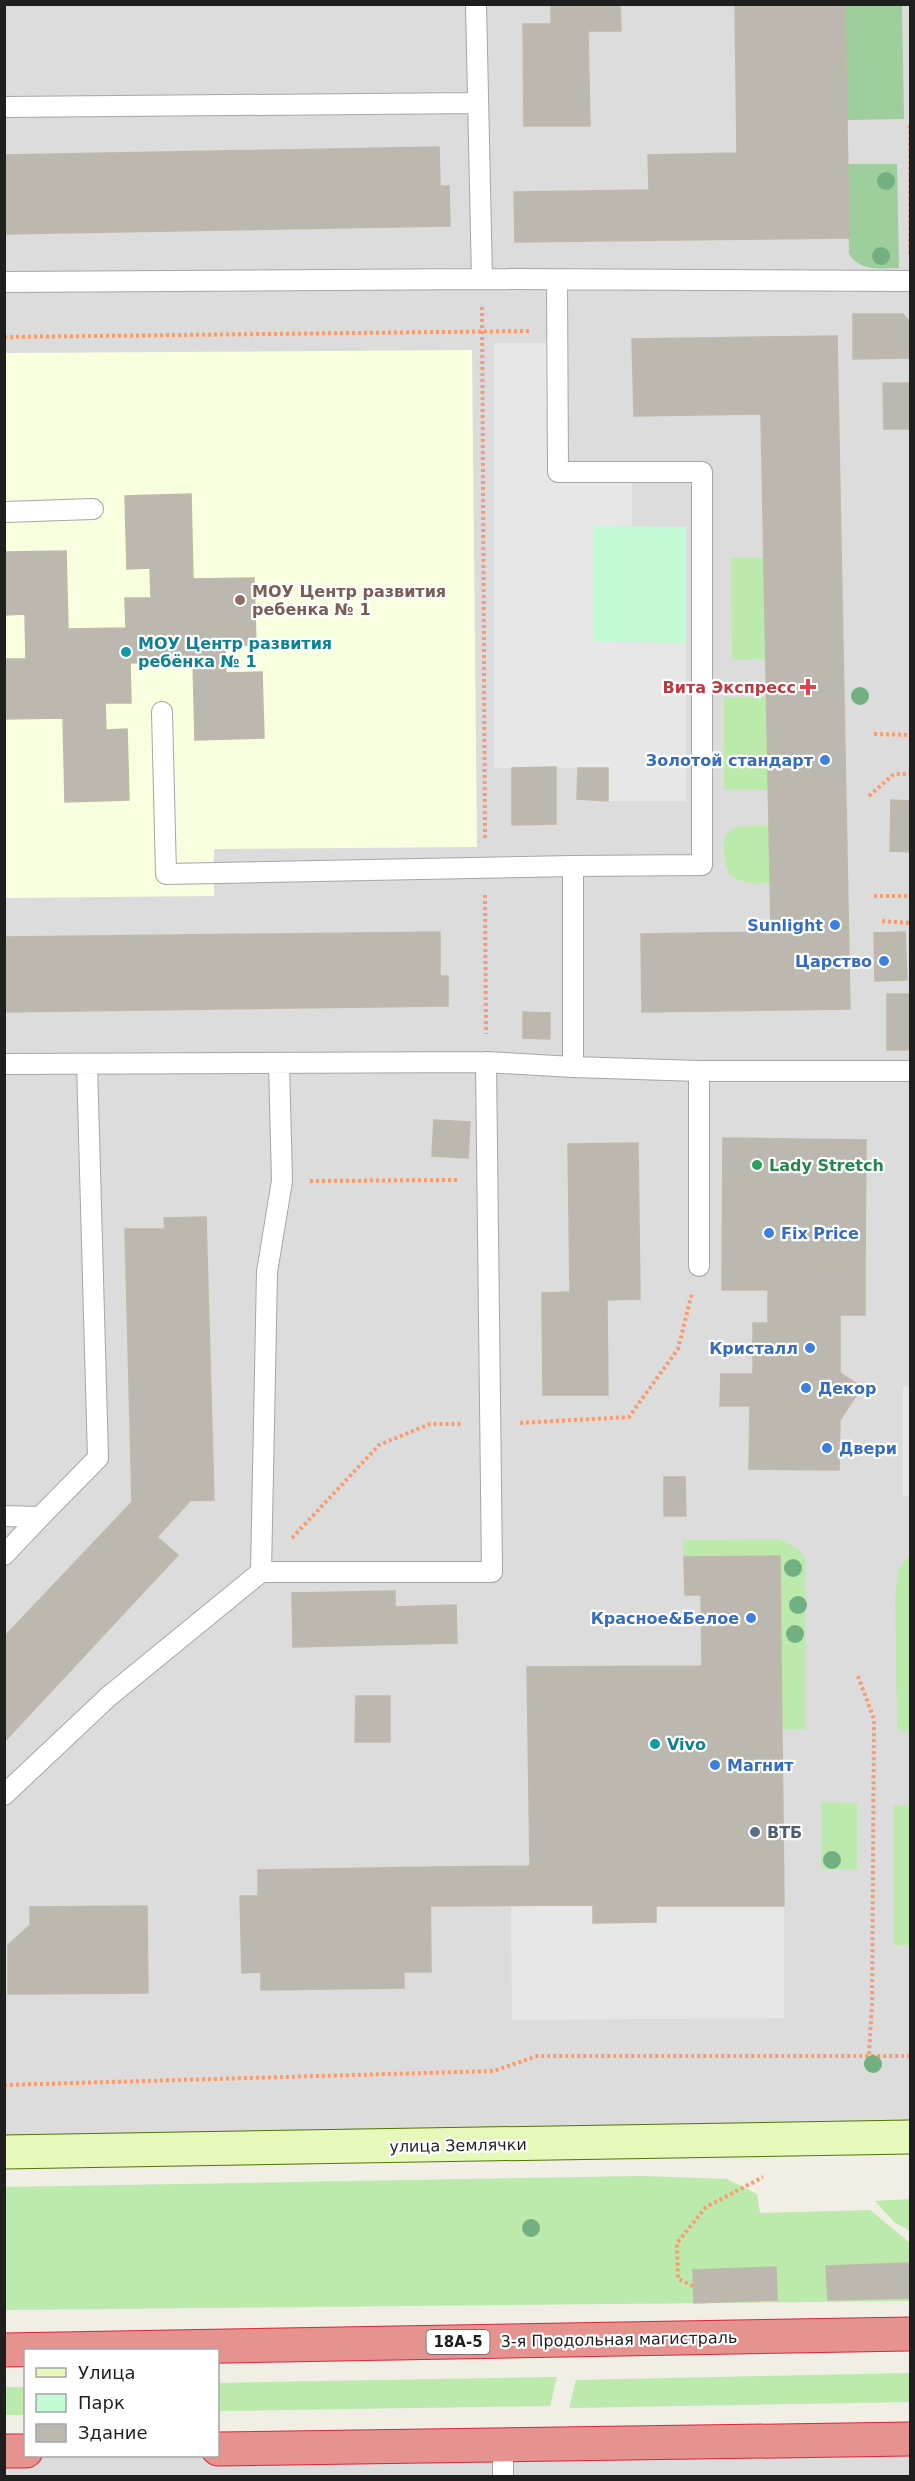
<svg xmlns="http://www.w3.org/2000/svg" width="915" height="2481" font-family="'DejaVu Sans',sans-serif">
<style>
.residential{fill:#dddcdc}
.education{fill:#f7ffdf}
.grass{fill:#bce9ac}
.forest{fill:#9ece9b}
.park{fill:#c3f9d4}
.parking{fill:#e7e7e7}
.building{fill:#bcb8af;stroke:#c1b9a8;stroke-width:1.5}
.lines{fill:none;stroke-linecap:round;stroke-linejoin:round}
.lane-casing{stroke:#a6a6a6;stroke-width:22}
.secondary-casing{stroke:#507506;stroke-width:35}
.highway-casing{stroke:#d9273b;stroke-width:35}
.path{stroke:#f89c6e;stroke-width:4;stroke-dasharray:3 3;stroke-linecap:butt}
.lane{stroke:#fff;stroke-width:20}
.secondary{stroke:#e7f9ba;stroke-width:33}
.highway{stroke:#e6928e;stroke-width:33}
.tree{fill:#73b081}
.education-dot{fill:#8d6e63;stroke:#fff;stroke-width:2}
.culture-dot{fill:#0f9aa8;stroke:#fff;stroke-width:2}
.health-dot{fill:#e0444e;stroke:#fff;stroke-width:2}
.shop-dot{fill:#3f7fe0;stroke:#fff;stroke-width:2}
.leisure-dot{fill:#2e9e5b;stroke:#fff;stroke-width:2}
.service-dot{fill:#5c6f8a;stroke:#fff;stroke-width:2}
.labels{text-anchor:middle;stroke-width:4.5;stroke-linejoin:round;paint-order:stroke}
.shield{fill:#fff;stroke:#626262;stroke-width:1.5}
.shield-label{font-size:15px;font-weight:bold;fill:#1f1f1f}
.education-label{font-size:16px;font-weight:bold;fill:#785e54;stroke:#fff;text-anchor:start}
.culture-label{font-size:16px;font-weight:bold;fill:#0d838f;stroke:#fff;text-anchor:start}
.health-label{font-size:16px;font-weight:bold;fill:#be3a42;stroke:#fff;text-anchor:end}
.shop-label{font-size:16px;font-weight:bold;fill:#366cbe;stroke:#fff;text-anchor:end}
.leisure-label{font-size:16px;font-weight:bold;fill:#27864d;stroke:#fff;text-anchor:start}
.service-label{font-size:16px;font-weight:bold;fill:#4e5e75;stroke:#fff;text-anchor:start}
.street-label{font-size:16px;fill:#1f1f1f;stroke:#fff}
</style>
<rect width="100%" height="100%" fill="#f0eee5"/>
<!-- residential -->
<path class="residential" d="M4,5H910V2137L5,2152Z
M910,2440V2476H5L4,2451L26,2456H218Z"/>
<!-- education -->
<path class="education" d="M472,350L477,847L214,849V896L5,898L4,353Z"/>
<!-- grass -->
<path class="grass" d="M731,558H764L766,659L732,660Z
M724,697H767L769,790H724Z
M739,826H770V883C757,884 745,884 733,877C724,871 722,848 725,838C728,831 733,829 739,826Z
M780,1539L798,1549L805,1558L806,1729L781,1730L779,1556L684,1557L683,1540Z
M909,1556L910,1731L907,1734L897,1727L895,1599L898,1570Z
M821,1802L857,1803V1870L821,1869Z
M894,1805H910V1945H894Z
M641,2176L727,2179L757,2194L760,2213L870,2210L910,2243V2301L5,2310L4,2187Z
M910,2199V2231L894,2222L875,2201Z
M910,2373V2402L569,2408L576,2380Z
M557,2377L550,2406L218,2411V2383Z
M5,2387H25V2415H5Z"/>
<!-- forest -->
<path class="forest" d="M845,5H902L904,119L847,120Z
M848,164H897L899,268C878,268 861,272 849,254Z"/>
<!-- park -->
<path class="park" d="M594,526L686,527V643L594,642Z"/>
<!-- parking -->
<path class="parking" d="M494,343H557L558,471H632V526H594V642L686,643V801H608L607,768H494Z
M903,1387H910V1496H903Z
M511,1905H593V1923L656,1922V1906H784V2018L512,2020Z"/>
<!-- building -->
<path class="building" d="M551,4H620L621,31H588L590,126H524L523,24H551Z
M735,4H845L849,238L515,242L514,192L649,190L648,155L737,153Z
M439,147L440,186H449L450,226L4,234V155Z
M853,314H903L910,322V358L853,359Z
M837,336L850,1009L642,1012L641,934L771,932L761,414L634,416L632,339Z
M883,383H910V429H884Z
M191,494L193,579L254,578L256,645L225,646L226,673L262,672L264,738L195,740L193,661L130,663L131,703H105L106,730L127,729L129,800L65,802L63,718L4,719V659H26L25,614L4,615V552L66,551L68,629L126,628L125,598H151L150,568L127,569L125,496Z
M556,767V824L512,825V768Z
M578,768H608V801L577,799Z
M891,800L910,801V852L890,851Z
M440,932V976H448V1006L4,1012V937Z
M905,932L907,980L875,981L874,933Z
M887,994H910V1050H887Z
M523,1012L550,1013V1039L523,1038Z
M434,1120L470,1122L468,1158L432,1156Z
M723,1138L866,1140L865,1270L722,1268Z
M638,1143L640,1299L607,1300L608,1395H543L542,1293L570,1292L568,1144Z
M206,1217L214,1500L132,1502L125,1229H165L164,1218Z
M722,1268L865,1270V1315H840V1373L862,1387L840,1420L839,1470L749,1469L750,1406H720L721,1374H753V1323H768V1290H722Z
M664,1477H685L686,1516H664Z
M190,1501L157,1537L178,1555L4,1742V1637L132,1502Z
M780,1556L784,1906H656V1922L593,1923V1905L430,1906V1867L530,1866L527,1667L702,1666L701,1595H685L684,1557Z
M395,1591V1607L456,1605L457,1643L293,1647L292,1593Z
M356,1696H390V1742H355Z
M430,1867L431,1972H404V1988L261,1990V1972L242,1973L240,1896H258V1870Z
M147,1906L148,1993L8,1994V1945L30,1925V1907Z
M910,2263V2298L828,2300L826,2266Z
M776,2267L777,2300L694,2303L693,2270Z"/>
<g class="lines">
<defs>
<path id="lane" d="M476,4L482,279L910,281
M4,107L477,103
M557,280L558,472H702V865L573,866V1067L699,1071H910
M4,282L482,279
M4,512L93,509
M162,712L166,874L573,866
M4,1064L486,1062L573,1067
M699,1266V1071
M4,1516L40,1517L4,1555
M40,1517L98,1458L87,1064
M261,1572H492L486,1062
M4,1795L108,1697L261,1572L267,1272L282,1181L279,1063
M503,2445V2476"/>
<path id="secondary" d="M4,2152L910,2137"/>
<path id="highway" d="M4,2350L910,2334
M218,2449L910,2439
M4,2451H26"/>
</defs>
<!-- lane casing -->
<use href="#lane" class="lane-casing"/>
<!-- secondary casing -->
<use href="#secondary" class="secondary-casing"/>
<!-- highway casing -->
<use href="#highway" class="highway-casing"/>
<!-- path -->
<path class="path" d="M910,254V122
M482,307L485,839
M4,337L529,331
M874,734L910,735
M869,796L894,774H910
M485,895L486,1034
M874,896H910
M882,921L910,923
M310,1181L458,1180
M520,1423L629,1417L678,1349L692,1293
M292,1538L379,1445L430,1424H461
M858,1676L874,1719L872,2005L869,2054
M4,2085L494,2071L537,2056H910
M693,2286L678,2279L677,2243L706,2207L763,2177"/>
<!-- lane -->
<use href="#lane" class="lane"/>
<!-- secondary -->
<use href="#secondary" class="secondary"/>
<!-- highway -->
<use href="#highway" class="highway"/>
</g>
<!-- trees -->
<g class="tree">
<circle cx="886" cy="181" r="9"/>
<circle cx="881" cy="256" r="9"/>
<circle cx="860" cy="696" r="9"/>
<circle cx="793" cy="1568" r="9"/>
<circle cx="798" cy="1605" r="9"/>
<circle cx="795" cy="1634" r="9"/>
<circle cx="832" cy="1860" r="9"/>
<circle cx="873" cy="2064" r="9"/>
<circle cx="531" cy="2228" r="9"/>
</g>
<!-- markers -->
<circle class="education-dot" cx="240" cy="600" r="6"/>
<g class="culture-dot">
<circle cx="126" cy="652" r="6"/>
<circle cx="655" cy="1744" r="6"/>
</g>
<path class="health-dot" d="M805 678h6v6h6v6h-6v6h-6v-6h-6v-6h6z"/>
<g class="shop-dot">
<circle cx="825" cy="760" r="6"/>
<circle cx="835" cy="925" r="6"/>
<circle cx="884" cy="961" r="6"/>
<circle cx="769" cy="1233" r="6"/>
<circle cx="810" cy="1348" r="6"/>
<circle cx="806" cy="1388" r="6"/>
<circle cx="827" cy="1448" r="6"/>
<circle cx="751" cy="1618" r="6"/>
<circle cx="715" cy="1765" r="6"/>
</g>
<circle class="leisure-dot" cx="757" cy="1165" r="6"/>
<circle class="service-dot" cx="755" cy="1832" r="6"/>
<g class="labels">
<!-- shield labels -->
<rect class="shield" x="426.5" y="2330" width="63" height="24" rx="4.5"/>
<g class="shield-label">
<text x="458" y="2347">18А-5</text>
</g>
<!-- education labels -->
<g class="education-label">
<text x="252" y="597">МОУ Центр развития<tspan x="252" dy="18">ребенка № 1</tspan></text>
</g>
<!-- culture labels -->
<g class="culture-label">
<text x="138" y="649">МОУ Центр развития<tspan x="138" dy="18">ребёнка № 1</tspan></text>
<text x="667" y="1750">Vivo</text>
</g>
<!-- health labels -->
<g class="health-label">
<text x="796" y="693">Вита Экспресс</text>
</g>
<!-- shop labels -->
<g class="shop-label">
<text x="813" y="766">Золотой стандарт</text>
<text x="823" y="931">Sunlight</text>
<text x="872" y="967">Царство</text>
<text x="781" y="1239" text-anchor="start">Fix Price</text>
<text x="798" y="1354">Кристалл</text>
<text x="818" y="1394" text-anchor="start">Декор</text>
<text x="839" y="1454" text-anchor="start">Двери</text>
<text x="739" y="1624">Красное&amp;Белое</text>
<text x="727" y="1771" text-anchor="start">Магнит</text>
</g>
<!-- leisure labels -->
<g class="leisure-label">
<text x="769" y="1171">Lady Stretch</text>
</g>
<!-- service labels -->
<g class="service-label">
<text x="767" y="1838">ВТБ</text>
</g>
<!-- street labels -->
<g class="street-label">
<text transform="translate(458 2145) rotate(-1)" y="6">улица Землячки</text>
<text transform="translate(619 2339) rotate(-1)" y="6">3-я Продольная магистраль</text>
</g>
</g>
<!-- border -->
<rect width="915" height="2481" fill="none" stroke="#1f1f1f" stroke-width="12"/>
<!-- legend -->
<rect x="24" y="2349" width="195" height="108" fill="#ffffff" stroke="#a5a5a5" stroke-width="1.5"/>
<rect x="36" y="2368" width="30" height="9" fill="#e7f9ba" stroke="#a5a5a5" stroke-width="1.5"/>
<text x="78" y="2379" font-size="18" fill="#1f1f1f">Улица</text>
<rect x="36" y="2394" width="30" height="18" fill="#c3f9d4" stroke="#a5a5a5" stroke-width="1.5"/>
<text x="78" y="2409" font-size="18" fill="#1f1f1f">Парк</text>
<rect x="36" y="2424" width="30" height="18" fill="#bcb8af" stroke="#a5a5a5" stroke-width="1.5"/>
<text x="78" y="2439" font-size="18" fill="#1f1f1f">Здание</text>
</svg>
